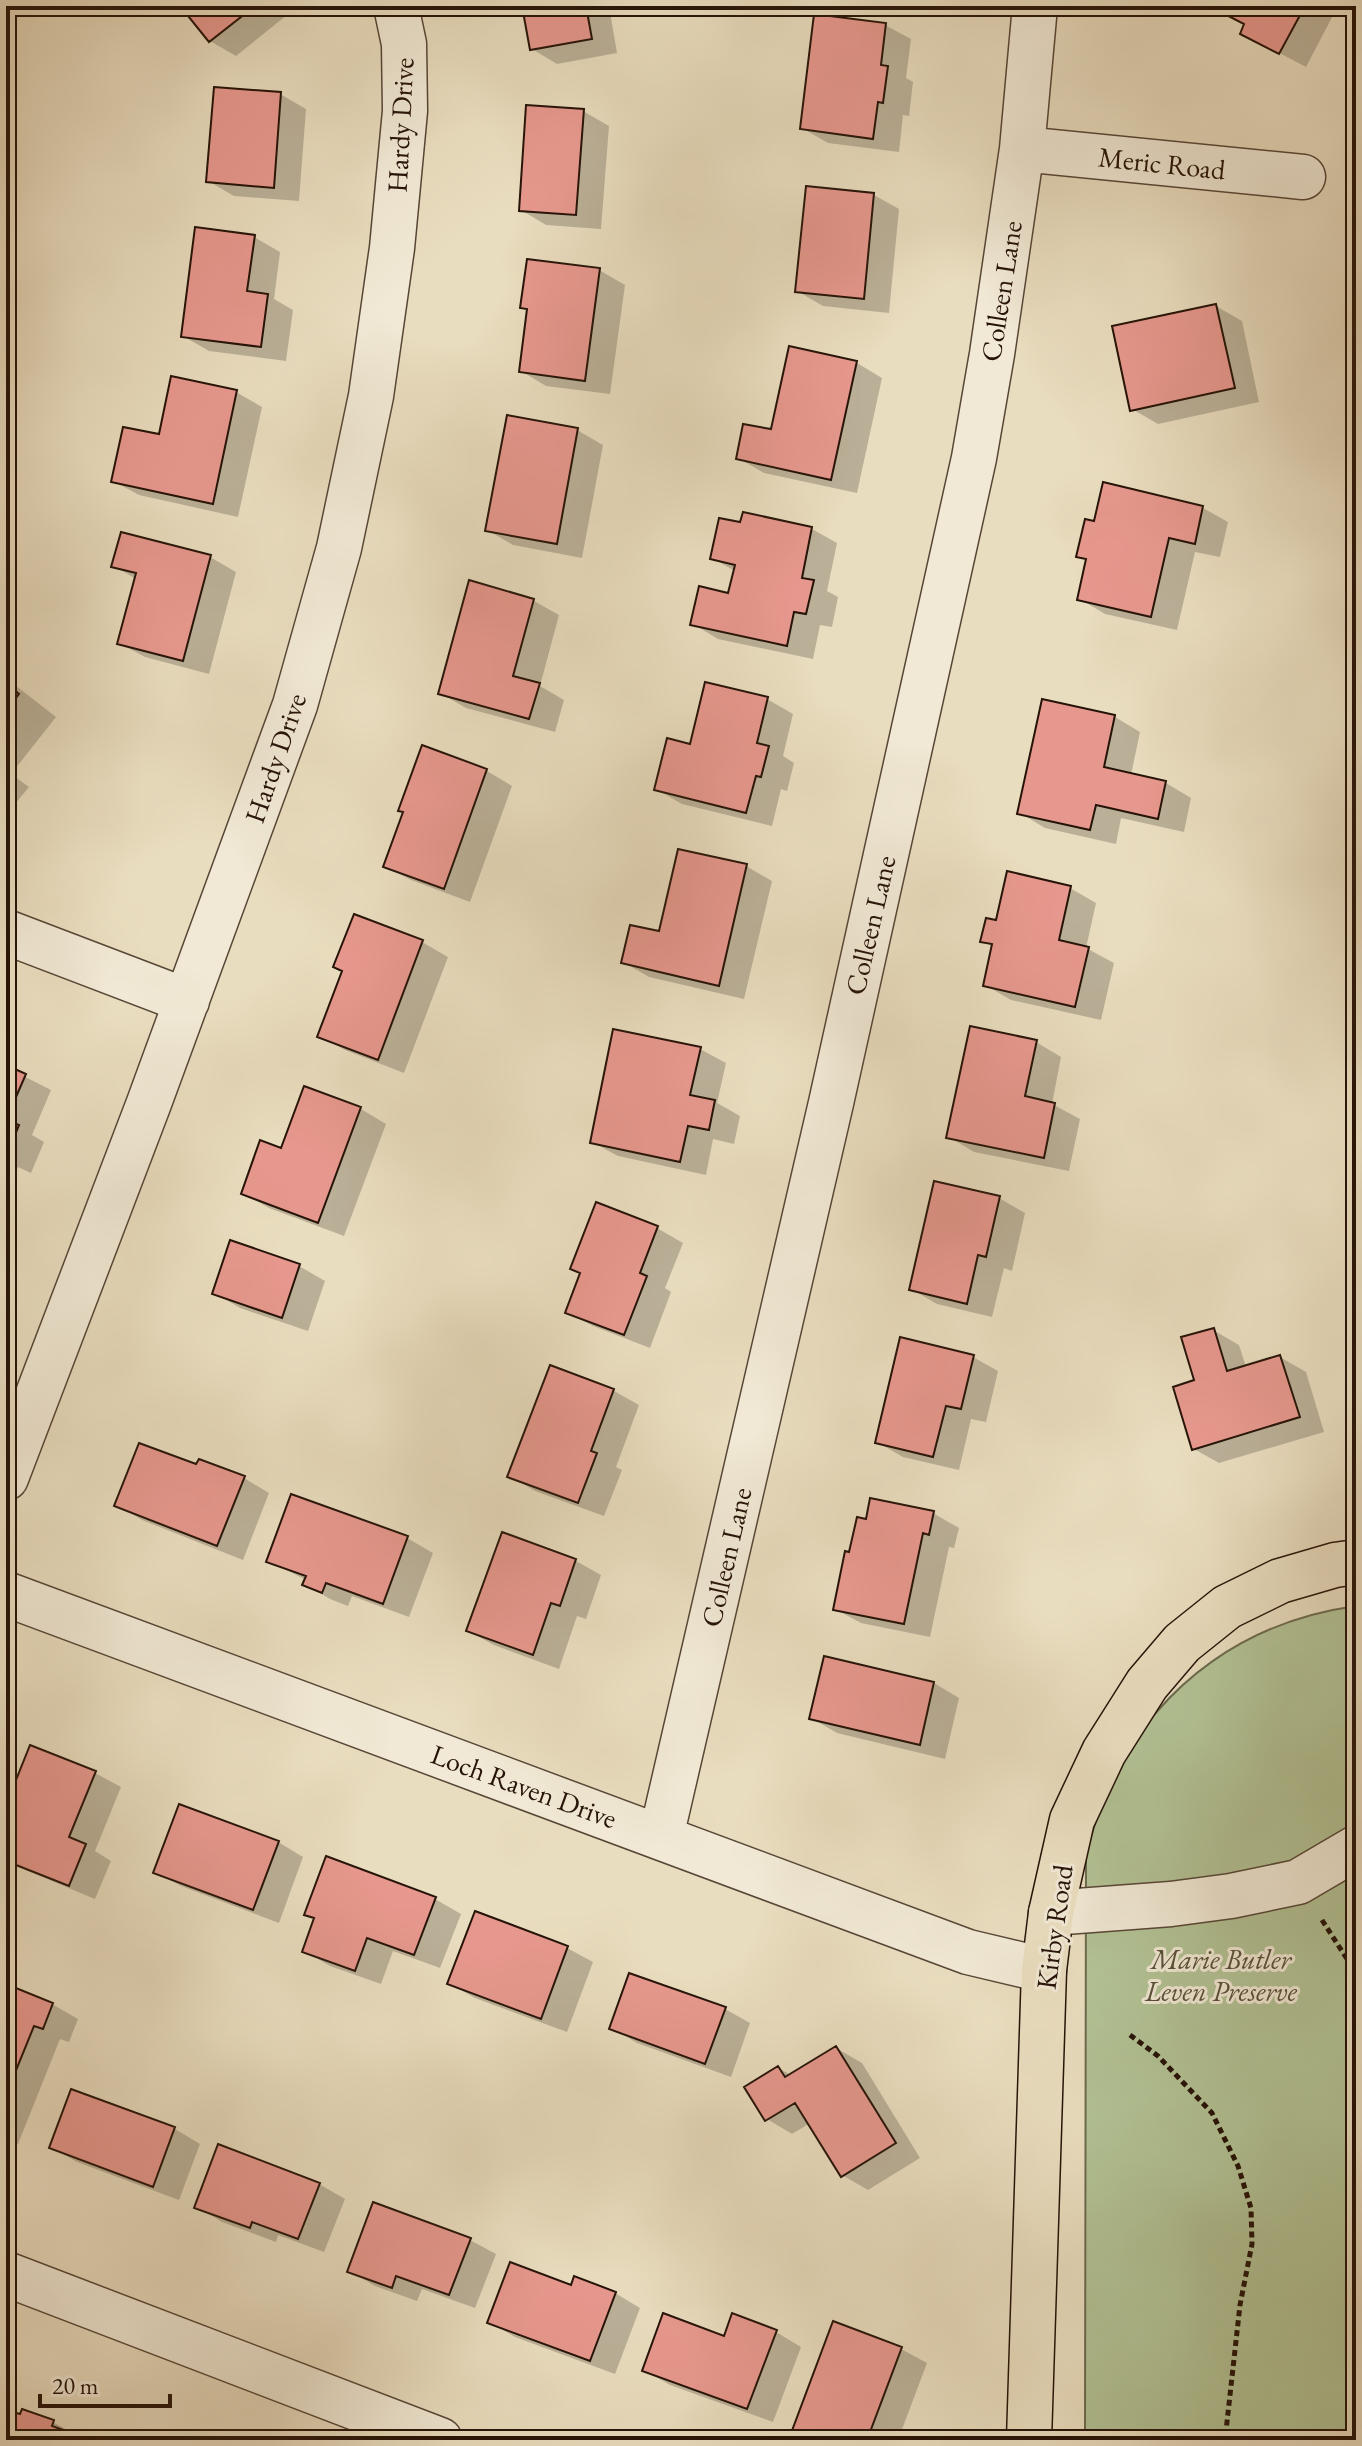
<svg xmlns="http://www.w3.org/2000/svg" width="1362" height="2446" font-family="'EB Garamond',serif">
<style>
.green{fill:#b2c295;stroke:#6c6a4e;stroke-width:2}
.shadow{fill:#0003}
.building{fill:#e7988e;stroke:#261308;stroke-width:2}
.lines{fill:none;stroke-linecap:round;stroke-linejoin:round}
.minor-casing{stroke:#574636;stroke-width:47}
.major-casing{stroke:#261308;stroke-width:47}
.path{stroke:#261308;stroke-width:5;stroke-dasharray:6 4;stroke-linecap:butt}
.minor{stroke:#f1e9d5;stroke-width:44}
.major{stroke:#e9ddbf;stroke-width:44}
.labels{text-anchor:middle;stroke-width:6;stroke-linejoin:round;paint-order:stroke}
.street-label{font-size:28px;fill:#261308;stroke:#f1e9d5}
.park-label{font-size:28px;font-style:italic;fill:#575039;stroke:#f1e9d5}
</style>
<rect width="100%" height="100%" fill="#e9ddbf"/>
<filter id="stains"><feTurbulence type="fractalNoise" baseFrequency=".0025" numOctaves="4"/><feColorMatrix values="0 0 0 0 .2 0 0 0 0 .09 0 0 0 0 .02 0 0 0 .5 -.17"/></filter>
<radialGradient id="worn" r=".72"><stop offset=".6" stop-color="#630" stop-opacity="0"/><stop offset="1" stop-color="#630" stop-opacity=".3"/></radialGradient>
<!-- green -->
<path class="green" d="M1356,1606V2440H1085L1086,1854C1094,1828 1100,1802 1112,1779C1162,1681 1248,1621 1356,1606Z"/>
<!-- shadow -->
<path class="shadow" d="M183,6H288L292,11L236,56L210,41Z
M524,6H609L617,53L557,64L532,49Z
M1210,6H1338L1306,67L1268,47L1246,25Z
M885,25L911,39L906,78L913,82L909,116L903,115L899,152L828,143L802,128Z
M280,94L306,109L299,201L234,196L208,181Z
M583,111L609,126L601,229L546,225L521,210Z
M874,195L899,209L889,313L823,306L797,291Z
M254,237L280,252L274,299L293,310L286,361L209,351L183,336Z
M599,270L625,285L610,394L546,386L521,371L528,310L522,307Z
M1216,306L1242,321L1259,402L1158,424L1132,409Z
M857,363L882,378L857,493L764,473L738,458Z
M236,392L262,407L238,517L139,495L113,481Z
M577,430L603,445L582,558L513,545L487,530Z
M1203,508L1228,522L1220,557L1195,552L1177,630L1105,614L1080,599L1088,561L1079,556L1096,523Z
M745,515L812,529L837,543L827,591L838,597L832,627L820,625L813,659L718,639L693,624L729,595L735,571L712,558L742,525Z
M210,557L236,572L209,674L145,657L119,643L136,579L114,566Z
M471,583L534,601L559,615L540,686L564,700L555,732L466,708L440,693Z
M6,678L56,717L11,774L29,787L6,815Z
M767,699L793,714L783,756L794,763L787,791L781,789L772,826L682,804L656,789L691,746Z
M1044,701L1115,717L1140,732L1131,775L1166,783L1191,798L1184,832L1121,818L1116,844L1045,828L1020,813Z
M423,748L487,771L512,786L470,902L411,880L385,866L405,812Z
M746,866L772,881L744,999L649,977L623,962Z
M1070,888L1096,903L1086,948L1114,963L1101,1020L1011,1000L985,985L994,947L983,941L997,923Z
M355,916L422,942L448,957L404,1073L345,1050L320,1036L344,971Z
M1036,1042L1061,1057L1052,1104L1080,1119L1069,1171L974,1152L949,1137Z
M700,1049L726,1063L717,1103L740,1116L734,1144L713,1139L706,1175L618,1156L592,1142Z
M6,1067L51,1090L32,1135L44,1142L31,1173L18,1167L6,1195Z
M305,1089L361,1109L386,1124L344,1236L269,1208L243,1193L282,1150Z
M935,1184L999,1198L1025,1213L1012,1271L1004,1268L992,1317L937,1304L911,1289Z
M597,1205L657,1228L683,1243L665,1288L671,1292L650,1348L593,1326L567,1312L582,1273Z
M299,1266L325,1281L308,1331L240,1308L215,1293Z
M1213,1330L1239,1345L1246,1367L1280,1357L1306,1372L1324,1432L1219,1463L1194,1449L1197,1382Z
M973,1357L998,1371L986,1422L971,1419L959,1470L903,1457L877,1442Z
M551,1367L614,1391L639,1405L616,1467L622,1470L604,1516L535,1491L510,1476Z
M197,1467L244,1478L269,1493L243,1560L142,1520L117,1505Z
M933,1513L959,1528L954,1548L949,1547L930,1637L861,1623L835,1609L851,1555L867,1521Z
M503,1534L576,1561L601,1575L586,1619L577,1616L559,1669L494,1645L468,1631Z
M407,1538L433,1553L409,1617L352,1596L348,1606L330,1599L305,1584L306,1580L269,1561Z
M934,1683L959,1698L945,1759L837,1733L811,1718Z
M95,1773L121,1787L95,1851L111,1861L95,1899L6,1862V1810Z
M278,1842L303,1857L279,1923L181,1886L156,1872Z
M327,1858L435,1899L461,1914L440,1968L393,1951L381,1984L330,1966L304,1951L316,1919L307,1914Z
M567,1948L593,1962L567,2032L475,1998L450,1984Z
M6,1986L52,2004L78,2019L69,2042L60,2039L18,2144L6,2140Z
M725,2009L750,2023L731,2077L637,2043L612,2028Z
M836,2048L862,2063L920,2158L868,2190L842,2175L810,2123L792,2134L767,2119L778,2068L791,2075Z
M72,2092L175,2129L200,2144L179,2200L77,2162L51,2147Z
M319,2184L345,2199L324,2252L278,2235L276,2242L222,2222L197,2207Z
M470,2240L496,2254L475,2308L422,2289L417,2301L375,2286L350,2271Z
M573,2288L615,2293L640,2308L615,2374L515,2337L489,2322Z
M776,2332L801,2347L773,2422L670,2385L644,2370L725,2338Z
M901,2349L927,2363L898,2440H800Z
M6,2412L53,2422L85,2440H6Z"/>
<!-- building -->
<path class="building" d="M180,6H255L209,42Z
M522,6H586L592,39L530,50Z
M1209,6H1305L1279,54L1240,34L1244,24Z
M814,14L886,23L881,65L888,66L883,103L878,102L873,139L800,129Z
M214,87L281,92L274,188L206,182Z
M526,105L584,109L576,215L519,211Z
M806,186L874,193L864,299L795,292Z
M195,227L255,235L247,291L268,294L261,347L181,337Z
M527,259L600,268L585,381L519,372L527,309L520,308Z
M1216,304L1235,388L1130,411L1112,326Z
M789,346L857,361L831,480L736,459L743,424L771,429Z
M171,376L237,390L213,504L111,482L123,427L159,434Z
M507,415L578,428L557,544L485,531Z
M1103,482L1203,506L1195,544L1169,538L1151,617L1077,600L1086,559L1076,557L1085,519L1094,521Z
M743,512L812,527L802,578L814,580L806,614L794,612L787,646L690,625L699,586L728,593L735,565L710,559L719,518L740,522Z
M121,532L211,555L183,661L117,644L136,573L111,567Z
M469,580L534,599L513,676L540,683L529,719L438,694Z
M705,682L768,697L757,743L769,746L761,777L756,776L746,813L654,790L667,738L690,744Z
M6,683L19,694L6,711Z
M1042,699L1115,715L1104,767L1166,781L1158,819L1096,805L1090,830L1017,814Z
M422,745L487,769L444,889L383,867L403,812L398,811Z
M678,849L747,864L719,986L621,963L630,925L659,931Z
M1007,871L1071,886L1059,940L1089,947L1075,1007L983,986L992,944L980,942L986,918L996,920Z
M354,914L423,940L378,1060L317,1037L342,971L333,967Z
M970,1026L1037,1040L1025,1096L1055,1103L1044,1158L946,1138Z
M613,1029L701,1047L690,1095L715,1100L709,1130L688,1126L680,1162L590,1143Z
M6,1065L26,1074L6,1120L19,1125L6,1157Z
M304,1086L361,1107L318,1223L241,1194L260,1140L281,1148Z
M934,1181L1000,1196L986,1257L978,1255L967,1304L909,1290Z
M596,1202L658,1226L640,1273L647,1276L624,1335L565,1313L580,1273L570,1269Z
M230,1240L300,1264L282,1318L212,1294Z
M1214,1328L1227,1371L1280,1355L1300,1417L1192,1450L1173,1387L1194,1380L1181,1337Z
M900,1337L974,1355L961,1409L946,1406L933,1457L875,1443Z
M550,1365L614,1389L591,1451L597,1453L578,1503L507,1477Z
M139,1443L196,1464L199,1459L245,1476L217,1546L114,1506Z
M291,1494L408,1536L383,1604L326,1583L322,1593L302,1585L306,1576L266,1562Z
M870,1498L934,1511L929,1535L923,1533L904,1624L833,1610L845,1551L849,1552L857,1517L866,1519Z
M502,1532L576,1559L560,1606L551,1603L533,1655L466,1631Z
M824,1656L934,1682L920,1745L809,1719Z
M30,1745L96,1771L69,1837L86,1844L69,1886L6,1861V1805Z
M179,1804L279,1841L253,1910L153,1873Z
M326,1856L436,1897L414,1955L367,1938L355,1971L302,1952L314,1918L304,1915Z
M475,1911L568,1946L541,2019L447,1984Z
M629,1973L726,2007L705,2064L609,2029Z
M6,1984L53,2003L43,2029L34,2026L6,2095Z
M836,2046L896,2143L841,2177L795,2103L765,2121L744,2087L778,2066L785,2077Z
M71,2089L175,2127L153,2187L49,2148Z
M218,2144L320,2183L298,2239L252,2222L250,2228L194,2208Z
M373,2202L471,2238L449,2295L396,2276L392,2288L347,2272Z
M510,2262L571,2285L574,2276L616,2292L590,2361L487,2323Z
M663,2313L724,2336L732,2313L777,2330L747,2409L642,2371Z
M833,2321L902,2347L867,2440H800L790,2436Z
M22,2409L54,2420L52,2426L91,2440H6V2410L20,2414Z"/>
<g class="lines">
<defs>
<path id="minor" d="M1022,149L1303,177
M6,932L187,1001
M6,1478L149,1103L295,705L339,548L371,396L392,248L405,111L404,44L396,6
M6,1594L968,1952L1044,1970
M661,1837L831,1103L974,458L992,354L1022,149L1035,6
M1051,1913L1171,1904L1231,1896L1298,1882L1356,1848
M6,2274L440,2440"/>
<path id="major" d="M1029,2440L1044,1970L1051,1913L1072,1820L1104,1752L1147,1684L1182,1643L1227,1607L1280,1581L1335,1565L1356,1562"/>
</defs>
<!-- minor casing -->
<use href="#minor" class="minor-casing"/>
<!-- major casing -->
<use href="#major" class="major-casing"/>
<!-- path -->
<path class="path" d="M1322,1920L1356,1973
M1130,2035L1158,2056L1212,2113L1238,2166L1251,2208L1252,2244L1240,2305L1225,2440"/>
<!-- minor -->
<use href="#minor" class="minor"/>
<!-- major -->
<use href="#major" class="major"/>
</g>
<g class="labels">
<!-- street labels -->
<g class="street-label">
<text transform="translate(400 125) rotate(-87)" y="10">Hardy Drive</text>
<text transform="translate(1162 163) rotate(6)" y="10">Meric Road</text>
<text transform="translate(1001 291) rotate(-81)" y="10">Colleen Lane</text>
<text transform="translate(275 758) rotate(-71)" y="10">Hardy Drive</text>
<text transform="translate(870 925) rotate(-77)" y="10">Colleen Lane</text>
<text transform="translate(726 1557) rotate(-77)" y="10">Colleen Lane</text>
<text transform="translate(524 1786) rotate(20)" y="10">Loch Raven Drive</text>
<text transform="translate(1054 1927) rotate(-82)" y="10">Kirby Road</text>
</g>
<!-- park labels -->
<g class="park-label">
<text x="1221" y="1969">Marie Butler<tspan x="1221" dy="32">Leven Preserve</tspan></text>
</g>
</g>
<!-- margin -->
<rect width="1362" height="2446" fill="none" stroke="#e9ddbf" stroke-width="32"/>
<rect x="8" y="8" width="1346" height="2430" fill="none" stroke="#261308" stroke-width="4"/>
<rect x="16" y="16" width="1330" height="2414" fill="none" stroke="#261308" stroke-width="2"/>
<!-- scale -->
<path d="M40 2394v12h130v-12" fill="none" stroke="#261308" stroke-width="4"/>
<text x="52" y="2394" font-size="24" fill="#261308" stroke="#f1e9d5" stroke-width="6" paint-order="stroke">20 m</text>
<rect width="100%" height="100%" filter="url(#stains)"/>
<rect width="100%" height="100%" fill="url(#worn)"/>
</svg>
